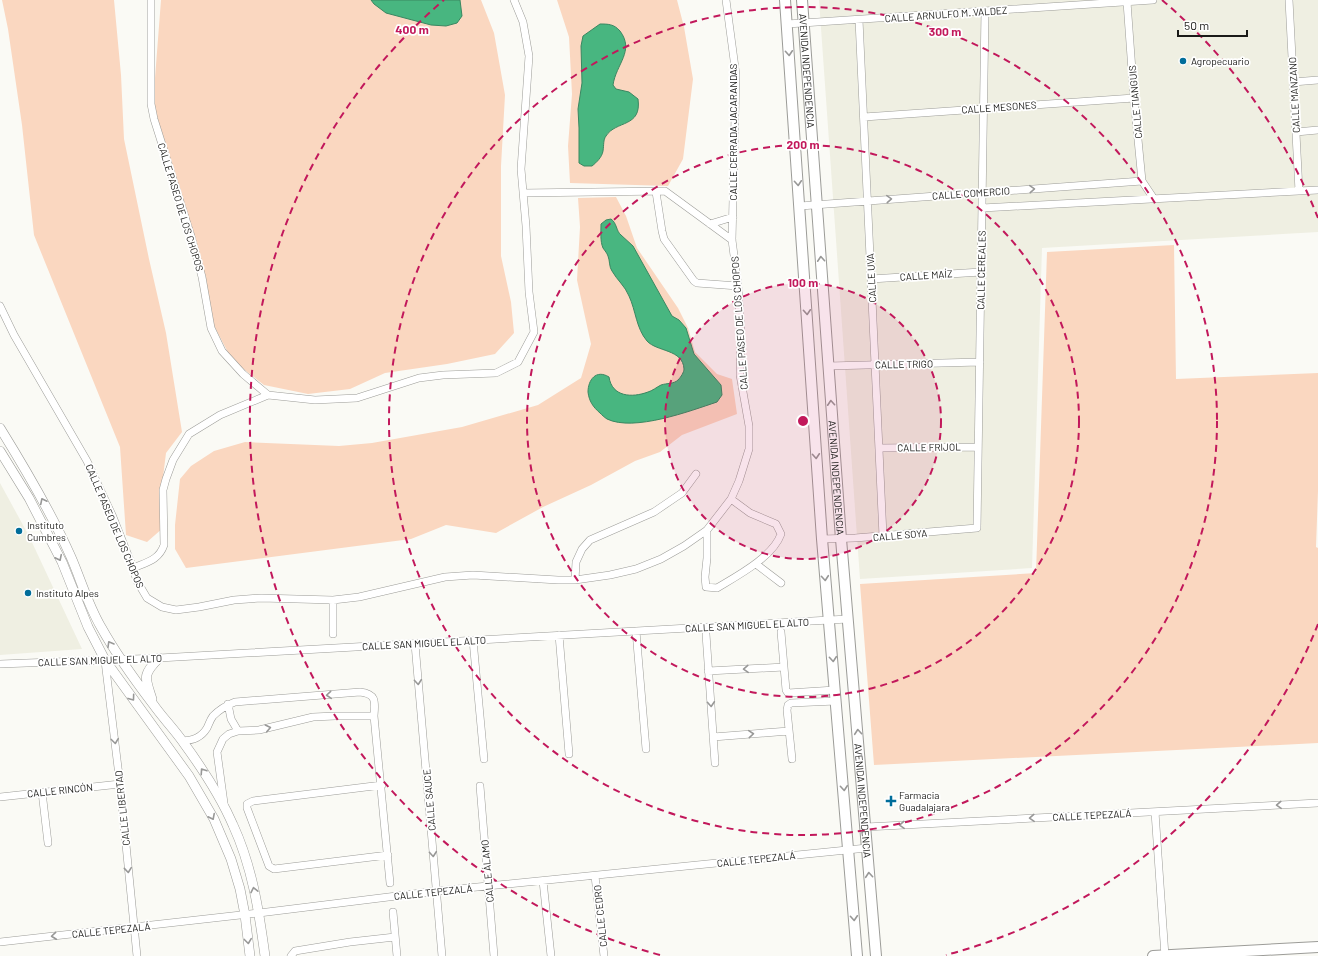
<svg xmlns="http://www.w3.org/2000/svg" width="1318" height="956" font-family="Barlow,sans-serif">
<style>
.built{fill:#efefe2}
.green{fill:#fad7c0}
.water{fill:#48b680;stroke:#3a8761}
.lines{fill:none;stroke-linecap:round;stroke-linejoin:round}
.minor-casing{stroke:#9c9c98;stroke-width:8}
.tertiary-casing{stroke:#9c9c98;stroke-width:10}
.secondary-casing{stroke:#9c9c98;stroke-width:12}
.minor{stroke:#fff;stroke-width:7}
.tertiary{stroke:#fff;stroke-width:9}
.secondary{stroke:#fff;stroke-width:10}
.oneway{stroke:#989897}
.ring{fill:none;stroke:#c2185b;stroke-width:2;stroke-dasharray:7 5}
.poi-dot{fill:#006d9a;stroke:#fff;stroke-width:1.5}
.labels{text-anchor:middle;stroke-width:3.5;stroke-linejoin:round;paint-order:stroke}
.street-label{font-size:10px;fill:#1a1a18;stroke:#fff}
.poi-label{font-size:10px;fill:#1a1a18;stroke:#fff;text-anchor:start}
.centre{fill:#c2185b;stroke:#fff;stroke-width:2}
.ring-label{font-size:12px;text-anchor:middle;font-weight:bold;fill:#c2185b;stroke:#fff;stroke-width:3.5;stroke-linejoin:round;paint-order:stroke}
</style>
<rect width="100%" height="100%" fill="#fafaf5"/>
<!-- built -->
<path class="built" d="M819,0H1318V232L1042,248L1032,568L860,579Z
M0,483L29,536L82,649L0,655Z"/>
<!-- green -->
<path class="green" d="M2,0H114L121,75L124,139L149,259L166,333L182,432L166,453L161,493L163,528L147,542L126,535L120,447L34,235L22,125L8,29Z
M161,0H481L494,33L505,95L501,166V256L511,302L514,333L495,354L447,364L385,373L350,389L308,394L264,385L232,360L212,322L187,214L153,104Z
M557,0H677L684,27L693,79L683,159L668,186L570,183L568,146L572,94L569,37Z
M616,197L626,216L637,248L678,308L688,328L695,352L717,374L732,379L737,414L682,435L660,452L635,461L591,485L543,507L496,533L446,525L411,539L186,568L175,549V525L180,479L191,466L214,451L245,442L339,446L372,443L462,427L538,405L581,378L591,344L577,280L580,227L578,198Z
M1174,245L1176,379L1318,373V491L1316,547L1318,548V743L874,765L860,584L1036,573L1047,252Z"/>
<!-- water -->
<path class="water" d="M371,0H460L462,16L457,23L446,26L431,25L386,13L374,4Z
M600,24C608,24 614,24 620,31C635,51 616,64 613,85L616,89L629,92L638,99C642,128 616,120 606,136C603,140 604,145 603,151C602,157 597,162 592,166H584L579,163V128L578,109L582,83L581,46L583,36Z
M611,219C617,223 616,231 621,235C625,239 629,242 633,246L672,316L679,320L686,328L694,354L721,385L722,395L717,402C690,411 634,432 607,419C604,417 602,415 600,413C593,407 589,401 588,392C588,380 596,369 609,377C612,397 632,398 648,392C652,391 657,387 661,385C667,383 674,384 678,380C681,377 684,372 684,369C683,349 657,352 647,341C636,328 636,311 629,296C625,286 617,280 612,271C609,267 610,261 608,256C607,253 605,251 603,248C600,241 601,232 601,224L606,220Z"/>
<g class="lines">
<defs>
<path id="minor" d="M151,0V104L154,119L191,236L202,277L211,328L222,351L243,374L268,395L315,400L357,398L419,378L443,375L496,373L518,362L534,332L529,292L526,226L521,169L529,56L523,22L514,0
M1289,0L1299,191
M1127,2L1134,98L1142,181L1154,199
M859,20L883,536
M787,24L1153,0
M1293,82L1318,80
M864,117L1134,98
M1296,132L1318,130
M656,192L662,231L664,239L694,281L697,283L738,286
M523,193L665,191L732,240
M800,206L1142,181
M982,208L1318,190
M710,224L733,217
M871,279L981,272
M0,306L14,335L87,461L113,517L133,568L137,581L147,598L162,607L176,610L199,607L234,600L261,598L333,600L359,597L445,577L473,575L558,580H575L610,575L636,569L661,559L684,546L707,530L731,499L739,481L749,449V426L740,375L741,332L738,286L732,240L736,75L726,0
M828,366L980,362
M879,448L978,447
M707,530V558L705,577L706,587L717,588C737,576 773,557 781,534L776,524L750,513L731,499
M822,539L855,538L977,528L985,11
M756,564L781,583
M133,568C147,562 159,560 164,545L163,490L166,479L173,460L189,434L220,415L268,395
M575,580L576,562L582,549L590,540L654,512L682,493L696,474
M636,631L646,749
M781,632L786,690L788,693L835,690
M333,634V600
M706,634L715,763
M559,635L569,754
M473,640L484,759
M415,644L442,956
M105,661L120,784L137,956
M0,664L159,658L848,619
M708,671L784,667
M228,704L231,719L238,731
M713,737L789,731
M183,741C193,740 201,738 207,728C209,724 210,720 213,716C219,710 227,705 235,702L360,692C377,694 375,702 374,716L390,883
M792,759L787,710L788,705L791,703L836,701
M382,785L253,801L247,804V808L269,866L274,869L388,855
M480,786L494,956
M42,792L48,843
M0,797L120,784
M224,803L217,752L223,739L229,734L238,731L259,730L313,717L335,716H374
M1155,812L1165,956
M866,827L1318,803
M595,876L604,956
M543,881L551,956
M393,912L397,956
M0,942L259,913L437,891L867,848
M291,956L295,951L350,942L395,937"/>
<path id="tertiary" d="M0,428C26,470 51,512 71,557C81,580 88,605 101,627C116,654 134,679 153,704C162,717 174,729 183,742C202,768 220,795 233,825C252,866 259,911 265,956
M0,451L29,498L62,562L88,627L105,660L189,776L214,819L231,859L240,889L245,915L250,956
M152,699C145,677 142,675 159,658"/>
<g id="secondary">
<path d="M785,0L822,539L857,956"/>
<path id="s1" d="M802,0L841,539L876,956"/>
<path d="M1153,956L1318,947"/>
</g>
</defs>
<!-- minor casing -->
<use href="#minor" class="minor-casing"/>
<!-- tertiary casing -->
<use href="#tertiary" class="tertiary-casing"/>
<!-- secondary casing -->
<use href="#secondary" class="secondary-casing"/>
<!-- minor -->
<use href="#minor" class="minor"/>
<!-- tertiary -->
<use href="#tertiary" class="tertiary"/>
<!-- secondary -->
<use href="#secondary" class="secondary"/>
</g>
<!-- one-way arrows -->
<defs><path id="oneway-chevron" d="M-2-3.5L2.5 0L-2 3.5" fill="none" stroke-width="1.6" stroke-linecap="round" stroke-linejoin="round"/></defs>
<g class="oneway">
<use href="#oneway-chevron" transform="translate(789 53) rotate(86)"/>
<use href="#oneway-chevron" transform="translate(798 183) rotate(86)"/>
<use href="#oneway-chevron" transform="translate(1032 189) rotate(-4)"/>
<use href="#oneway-chevron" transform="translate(889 199) rotate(-4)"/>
<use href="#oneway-chevron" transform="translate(821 259) rotate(-94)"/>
<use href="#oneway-chevron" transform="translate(807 312) rotate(86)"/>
<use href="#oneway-chevron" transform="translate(831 403) rotate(-94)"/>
<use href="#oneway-chevron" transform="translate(816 456) rotate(86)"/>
<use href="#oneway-chevron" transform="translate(43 501) rotate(-116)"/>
<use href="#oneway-chevron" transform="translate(59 558) rotate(64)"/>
<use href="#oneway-chevron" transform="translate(825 578) rotate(85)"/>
<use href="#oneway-chevron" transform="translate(110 644) rotate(-120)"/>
<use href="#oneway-chevron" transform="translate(833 659) rotate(85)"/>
<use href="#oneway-chevron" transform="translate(746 669) rotate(177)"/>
<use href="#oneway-chevron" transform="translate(418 682) rotate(85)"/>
<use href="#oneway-chevron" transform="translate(329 695) rotate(175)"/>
<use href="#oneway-chevron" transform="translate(132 698) rotate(54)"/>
<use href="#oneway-chevron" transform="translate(711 704) rotate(86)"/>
<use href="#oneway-chevron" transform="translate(268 728) rotate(-12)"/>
<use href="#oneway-chevron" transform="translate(858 732) rotate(-95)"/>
<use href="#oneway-chevron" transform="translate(751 734) rotate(-5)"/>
<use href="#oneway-chevron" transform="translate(115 741) rotate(83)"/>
<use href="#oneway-chevron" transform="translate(203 771) rotate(-124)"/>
<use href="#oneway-chevron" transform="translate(844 788) rotate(85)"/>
<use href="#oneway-chevron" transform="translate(1279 805) rotate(177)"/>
<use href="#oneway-chevron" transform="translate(212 817) rotate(63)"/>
<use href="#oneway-chevron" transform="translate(1032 818) rotate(177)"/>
<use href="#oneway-chevron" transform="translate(902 825) rotate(177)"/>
<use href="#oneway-chevron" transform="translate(433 854) rotate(85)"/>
<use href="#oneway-chevron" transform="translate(128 870) rotate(84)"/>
<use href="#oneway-chevron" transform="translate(869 875) rotate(-95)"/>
<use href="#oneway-chevron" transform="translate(254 890) rotate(-102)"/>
<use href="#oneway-chevron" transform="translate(854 918) rotate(86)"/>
<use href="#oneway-chevron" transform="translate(54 936) rotate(174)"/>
<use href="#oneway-chevron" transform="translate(248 941) rotate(83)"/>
</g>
<!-- distance rings -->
<circle cx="803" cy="421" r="138" fill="#c2185b" fill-opacity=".12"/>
<g class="ring">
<circle cx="803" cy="421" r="138"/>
<circle cx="803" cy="421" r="276"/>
<circle cx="803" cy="421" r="414"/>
<path d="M1318 624A553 553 0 0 1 946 955M660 955A553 553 0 0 1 444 0M1162 0A553 553 0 0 1 1318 218"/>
</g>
<!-- markers -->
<g class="poi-dot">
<circle cx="1183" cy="61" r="4"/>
<circle cx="19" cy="531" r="4"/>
<circle cx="28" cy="593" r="4"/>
<path d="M889 795h4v4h4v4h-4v4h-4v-4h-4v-4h4z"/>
</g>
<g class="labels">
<!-- street labels -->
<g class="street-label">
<text transform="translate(946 14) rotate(-4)" y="4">CALLE ARNULFO M. VALDEZ</text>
<text dy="4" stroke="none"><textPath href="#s1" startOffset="71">AVENIDA INDEPENDENCIA</textPath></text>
<text transform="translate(1294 95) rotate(-93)" y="4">CALLE MANZANO</text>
<text transform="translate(1135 102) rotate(-95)" y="4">CALLE TIANGUIS</text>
<text transform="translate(999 107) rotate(-4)" y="4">CALLE MESONES</text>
<text transform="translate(733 132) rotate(-90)" y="4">CALLE CERRADA JACARANDAS</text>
<text transform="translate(971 193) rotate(-4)" y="4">CALLE COMERCIO</text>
<text transform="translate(181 207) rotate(73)" y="4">CALLE PASEO DE LOS CHOPOS</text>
<text transform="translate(981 270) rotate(-89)" y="4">CALLE CEREALES</text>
<text transform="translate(926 275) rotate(-4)" y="4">CALLE MAÍZ</text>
<text transform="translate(871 278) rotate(-93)" y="4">CALLE UVA</text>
<text transform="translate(739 323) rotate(-94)" y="4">CALLE PASEO DE LOS CHOPOS</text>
<text transform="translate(904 364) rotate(-1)" y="4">CALLE TRIGO</text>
<text transform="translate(929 447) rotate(-1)" y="4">CALLE FRIJOL</text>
<text dy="4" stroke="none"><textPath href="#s1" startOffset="479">AVENIDA INDEPENDENCIA</textPath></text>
<text transform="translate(115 526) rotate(67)" y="4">CALLE PASEO DE LOS CHOPOS</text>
<text transform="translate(900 535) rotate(-5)" y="4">CALLE SOYA</text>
<text transform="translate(747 625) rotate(-3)" y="4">CALLE SAN MIGUEL EL ALTO</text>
<text transform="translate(424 643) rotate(-3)" y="4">CALLE SAN MIGUEL EL ALTO</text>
<text transform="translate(100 660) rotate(-2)" y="4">CALLE SAN MIGUEL EL ALTO</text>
<text transform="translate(60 790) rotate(-6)" y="4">CALLE RINCÓN</text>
<text transform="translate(429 800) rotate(-95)" y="4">CALLE SAUCE</text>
<text dy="4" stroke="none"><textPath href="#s1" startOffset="803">AVENIDA INDEPENDENCIA</textPath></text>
<text transform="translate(122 808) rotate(-96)" y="4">CALLE LIBERTAD</text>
<text transform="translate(1092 815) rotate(-3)" y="4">CALLE TEPEZALÁ</text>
<text transform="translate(756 859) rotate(-6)" y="4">CALLE TEPEZALÁ</text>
<text transform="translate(487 871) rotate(-95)" y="4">CALLE ÁLAMO</text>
<text transform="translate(433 892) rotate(-6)" y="4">CALLE TEPEZALÁ</text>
<text transform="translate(600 916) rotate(-96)" y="4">CALLE CEDRO</text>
<text transform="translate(111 930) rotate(-6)" y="4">CALLE TEPEZALÁ</text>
</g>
<!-- poi labels -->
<g class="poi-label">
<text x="1191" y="65">Agropecuario</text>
<text x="27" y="529">Instituto<tspan x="27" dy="12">Cumbres</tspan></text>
<text x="36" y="597">Instituto Alpes</text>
<text x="899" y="799">Farmacia<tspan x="899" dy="12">Guadalajara</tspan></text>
</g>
</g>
<circle cx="803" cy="421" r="6" class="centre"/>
<g class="ring-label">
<text x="412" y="34">400 m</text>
<text x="945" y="36">300 m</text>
<text x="803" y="149">200 m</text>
<text x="803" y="287">100 m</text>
</g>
<!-- scale -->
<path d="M1178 30v6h69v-6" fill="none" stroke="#1a1a18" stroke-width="2"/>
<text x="1184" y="30" font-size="12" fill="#1a1a18" stroke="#ffffff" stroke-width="3" paint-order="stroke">50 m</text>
</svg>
